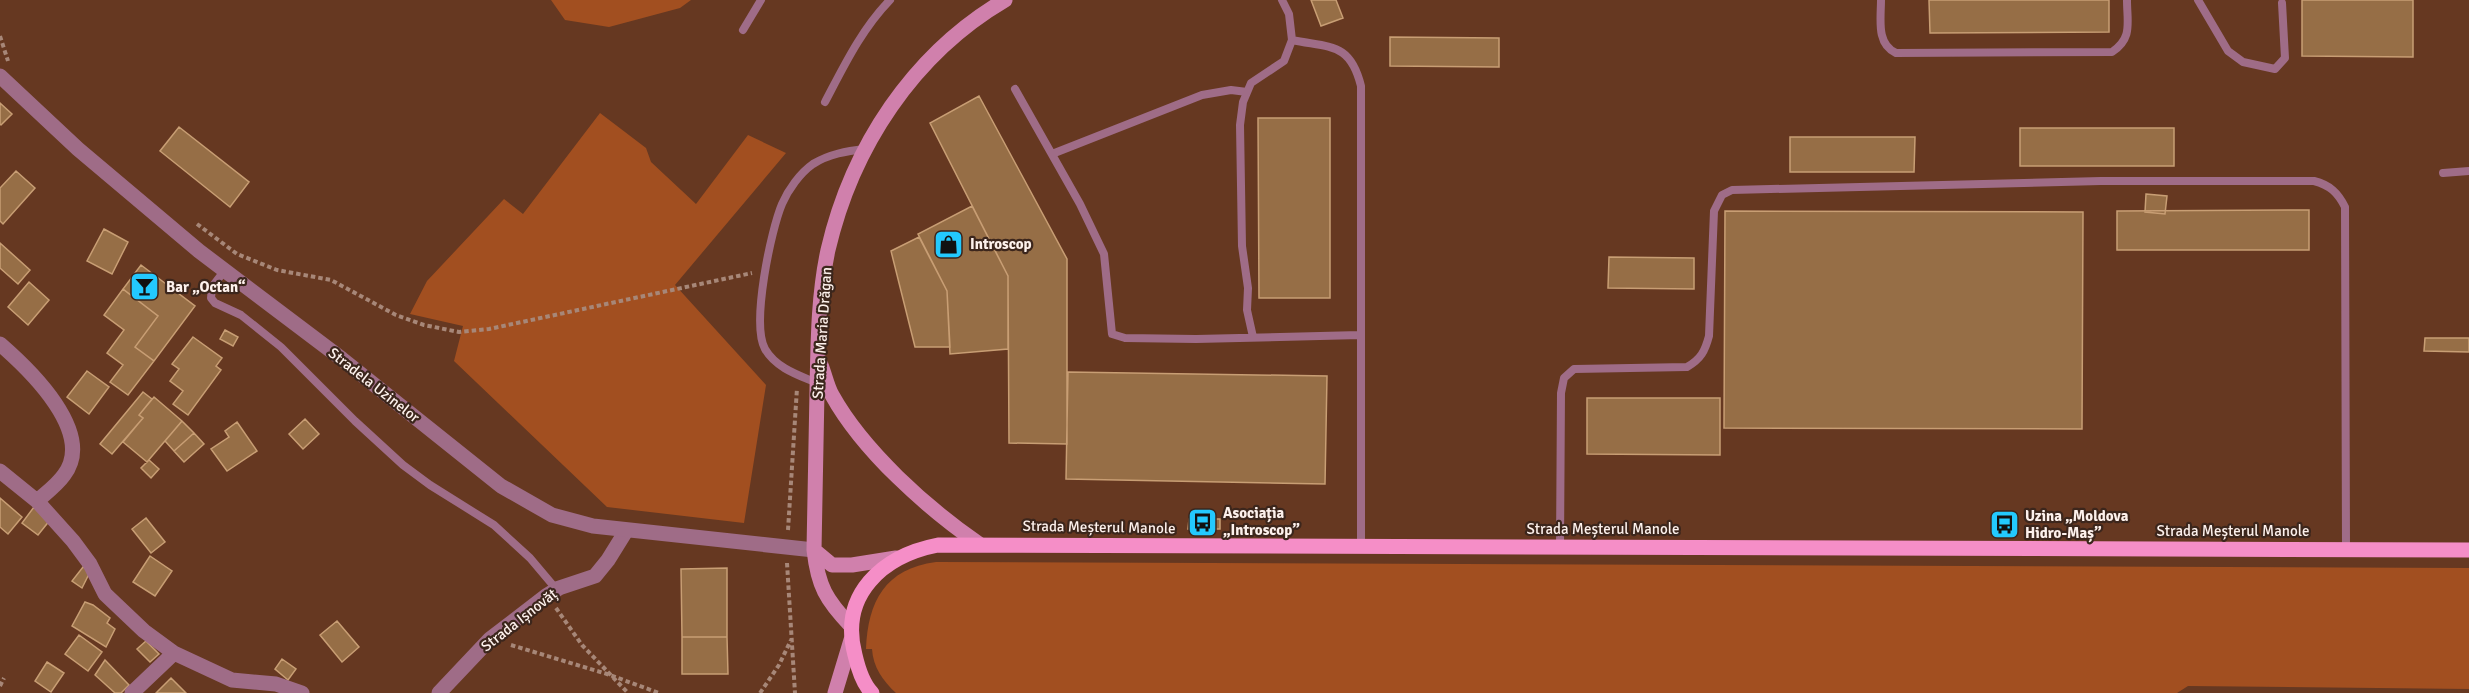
<svg xmlns="http://www.w3.org/2000/svg" width="2469" height="693" font-family="Signika,sans-serif">
<style>
.green{fill:#a24f20}
.building{fill:#966e46;stroke:#c89e74;stroke-width:1.5}
.lines{fill:none;stroke-linecap:round;stroke-linejoin:round}
.path{stroke:#a78778;stroke-width:4;stroke-dasharray:4.5 3;stroke-linecap:butt}
.service{stroke:#9f6c87;stroke-width:8}
.minor{stroke:#9f6c87;stroke-width:15}
.tertiary{stroke:#9f6c87;stroke-width:15}
.secondary{stroke:#d080ac;stroke-width:15}
.primary{stroke:#f58ec7;stroke-width:15}
.labels{text-anchor:middle;stroke-width:4.5;stroke-linejoin:round;paint-order:stroke}
.poi-label{font-size:15px;font-weight:bold;fill:#fdf1ec;stroke:#3c261c;text-anchor:start}
.street-label{font-size:15px;fill:#fdf1ec;stroke:#3c261c}
</style>
<rect width="100%" height="100%" fill="#663821"/>
<!-- green -->
<path class="green" d="M551,0H691L680,8L609,27L565,20Z
M600,113L646,148L651,162L696,204L748,135L786,153L675,285L766,385L744,523L607,507L454,361L463,326L410,314L427,281L504,199L523,214Z
M936,562L2469,568V689L2188,686L2177,693H896C883,681 873,667 872,649H866C868,601 885,569 936,562Z"/>
<!-- building -->
<path class="building" d="M1311,0H1336L1343,18L1321,26Z
M1929,0H2109V32L1930,33Z
M2302,0H2413V57L2302,56Z
M1390,37L1499,38V67L1390,66Z
M979,96L1067,259V444L1009,443L1008,276L930,123Z
M0,103L12,114L1,125L0,124Z
M1258,118H1330V298H1259Z
M179,127L249,182L230,207L160,151Z
M2020,128H2174V166H2020Z
M1790,137H1915L1914,172H1790Z
M16,171L35,188L3,224L0,221V188Z
M2146,194L2167,196L2165,214L2145,212Z
M972,206L1008,276V349L950,354L947,291L918,234Z
M2309,210V250H2117V211Z
M1725,211L2083,212L2082,429L1724,428Z
M104,229L128,242L112,274L87,261Z
M919,237L947,291L950,347H915L891,251Z
M0,243L30,270L18,284L0,268Z
M1609,257L1694,258V289L1608,288Z
M141,265L195,306L154,361L135,347L158,316L123,289Z
M29,282L49,300L28,325L8,307Z
M123,289L158,316L135,347L154,361L128,395L110,382L123,365L107,353L124,330L104,315Z
M225,330L238,337L233,346L220,339Z
M193,337L222,358L216,366L221,370L188,415L173,404L183,391L170,381L179,369L172,364Z
M2425,338H2469V352L2424,351Z
M87,371L109,387L89,414L67,397Z
M1068,372L1327,376L1325,484L1066,479Z
M143,392L152,399L139,415L143,418L112,454L100,444Z
M154,397L182,421L147,462L123,442L143,418L139,415Z
M1587,398H1720V455L1587,454Z
M305,419L319,434L303,449L289,434Z
M182,421L194,433L174,451L165,441Z
M237,422L257,451L227,471L211,449L229,437L225,431Z
M194,433L204,444L184,462L174,451Z
M149,460L159,469L151,478L141,468Z
M0,498L22,517L8,534L0,527Z
M34,507L50,520L38,535L22,523Z
M146,518L165,542L151,553L132,529Z
M1189,519H1220V529H1188Z
M1994,520H2011V529H1994Z
M150,556L172,571L155,596L133,582Z
M83,567L90,572L82,588L72,581Z
M727,568V637H682L681,569Z
M85,602L93,605L110,618L107,623L115,629L106,647L72,626Z
M337,621L359,647L342,662L320,635Z
M79,635L102,652L88,671L65,654Z
M682,637H727L728,674H682Z
M146,641L159,654L150,662L137,649Z
M282,659L296,669L288,680L275,669Z
M105,660L129,685L121,693H115L95,675Z
M47,662L64,673L51,692L35,681Z
M171,678L186,693H156Z"/>
<g class="lines">
<!-- path -->
<path class="path" d="M0,36L8,61
M197,224L237,254L277,270L331,280L396,315L424,325L459,332L489,329L752,273
M788,530L797,388
M787,563L795,693
M556,608L582,645L628,693
M511,645L607,674L659,693
M0,686L4,678
M760,693L779,665L791,640"/>
<!-- service -->
<path class="service" d="M1881,0C1881,19 1876,44 1896,53L2112,52C2133,38 2127,23 2127,0
M2198,0L2228,51L2243,62L2275,69L2285,58L2282,3
M743,30L761,0
M1292,40C1330,48 1350,42 1361,86V547
M1015,89L1080,204L1104,254L1112,334L1125,338L1196,339L1360,335
M825,102C844,66 861,30 890,0
M1052,154L1202,95L1231,90L1247,92
M2443,173L2469,171
M225,270L212,287L211,298L215,303L241,315L281,347L355,421L403,465L430,485L494,525L530,558L557,590
M1253,337L1247,310L1248,288L1242,246L1240,125L1243,102L1251,83L1284,61L1292,40L1289,14L1282,0
M817,383C798,375 776,368 765,349C751,324 771,230 782,204C788,190 800,173 813,164C829,154 847,151 865,149
M1560,547L1561,393L1564,378L1574,369L1687,367C1701,359 1705,351 1709,336L1714,211L1722,195L1732,190L2101,181H2314C2330,185 2338,193 2345,207L2346,550"/>
<!-- minor -->
<path class="minor" d="M0,344C30,370 96,433 64,475C57,485 46,493 37,501
M0,471L37,501L73,541L90,564L105,594L144,631L174,653L232,680L276,684L302,693
M132,693L174,653
M439,693L490,639L546,596L559,588L595,576L608,560L626,531"/>
<!-- tertiary -->
<path class="tertiary" d="M0,76L78,149L199,251L342,359L501,486L552,515L593,526L814,550"/>
<!-- secondary -->
<path class="secondary" d="M821,365C825,375 827,386 832,395C863,451 927,508 979,544
M814,550L832,565H852L896,558
M851,626C826,600 818,586 814,550C815,497 816,444 817,391C818,344 818,296 828,250C852,147 913,54 1005,0
M835,693L851,640"/>
<!-- primary -->
<path class="primary" d="M872,693C863,684 858,668 855,655C839,595 882,556 938,545L2469,550"/>
</g>
<!-- icons -->
<defs>
<symbol id="shop-square" viewBox="-11 -11 22 22"><rect x="-9" y="-9" width="18" height="18" rx="4" fill="#23c9fe" stroke="#3c261c"/><path d="M-5-2.5h2.3a2.7 3.5 0 0 1 5.4 0H5L5.5 6h-11ZM-1.5-2.5h3a1.5 2.3 0 0 0-3 0Z" fill="#111"/></symbol>
<symbol id="bar-square" viewBox="-11 -11 22 22"><rect x="-9" y="-9" width="18" height="18" rx="4" fill="#23c9fe" stroke="#3c261c"/><path d="M-6-5H6L.8 .8V4.5H3.5V6h-7V4.5H-.8V.8Z" fill="#111"/></symbol>
<symbol id="bus-square" viewBox="-11 -11 22 22"><rect x="-9" y="-9" width="18" height="18" rx="4" fill="#23c9fe" stroke="#3c261c"/><path d="M-5-6H5V4H4V6H2V4H-2V6H-4V4H-5ZM-3.5-4V0h7V-4ZM-3.5 1.2v1.5H-2V1.2ZM2 1.2v1.5H3.5V1.2Z" fill="#111"/></symbol>
</defs>
<g fill-rule="evenodd">
<use href="#shop-square" x="932" y="228" width="33" height="33"/>
<use href="#bar-square" x="128" y="270" width="33" height="33"/>
<use href="#bus-square" x="1186" y="506" width="33" height="33"/>
<use href="#bus-square" x="1988" y="508" width="33" height="33"/>
</g>
<g class="labels">
<!-- poi labels -->
<g class="poi-label">
<text x="970" y="249">Introscop</text>
<text x="166" y="292">Bar „Octan“</text>
<text x="1223" y="518">Asociația<tspan x="1223" dy="17">„Introscop”</tspan></text>
<text x="2025" y="521">Uzina „Moldova<tspan x="2025" dy="17">Hidro-Maș”</tspan></text>
</g>
<!-- street labels -->
<g class="street-label">
<text transform="translate(822 333) rotate(-86)" y="5">Strada Maria Drăgan</text>
<text transform="translate(374 385) rotate(38)" y="5">Stradela Uzinelor</text>
<text transform="translate(1099 527) rotate(1)" y="5">Strada Meșterul Manole</text>
<text x="1603" y="534">Strada Meșterul Manole</text>
<text x="2233" y="536">Strada Meșterul Manole</text>
<text transform="translate(519 620) rotate(-38)" y="5">Strada Ișnovăț</text>
</g>
</g>
</svg>
